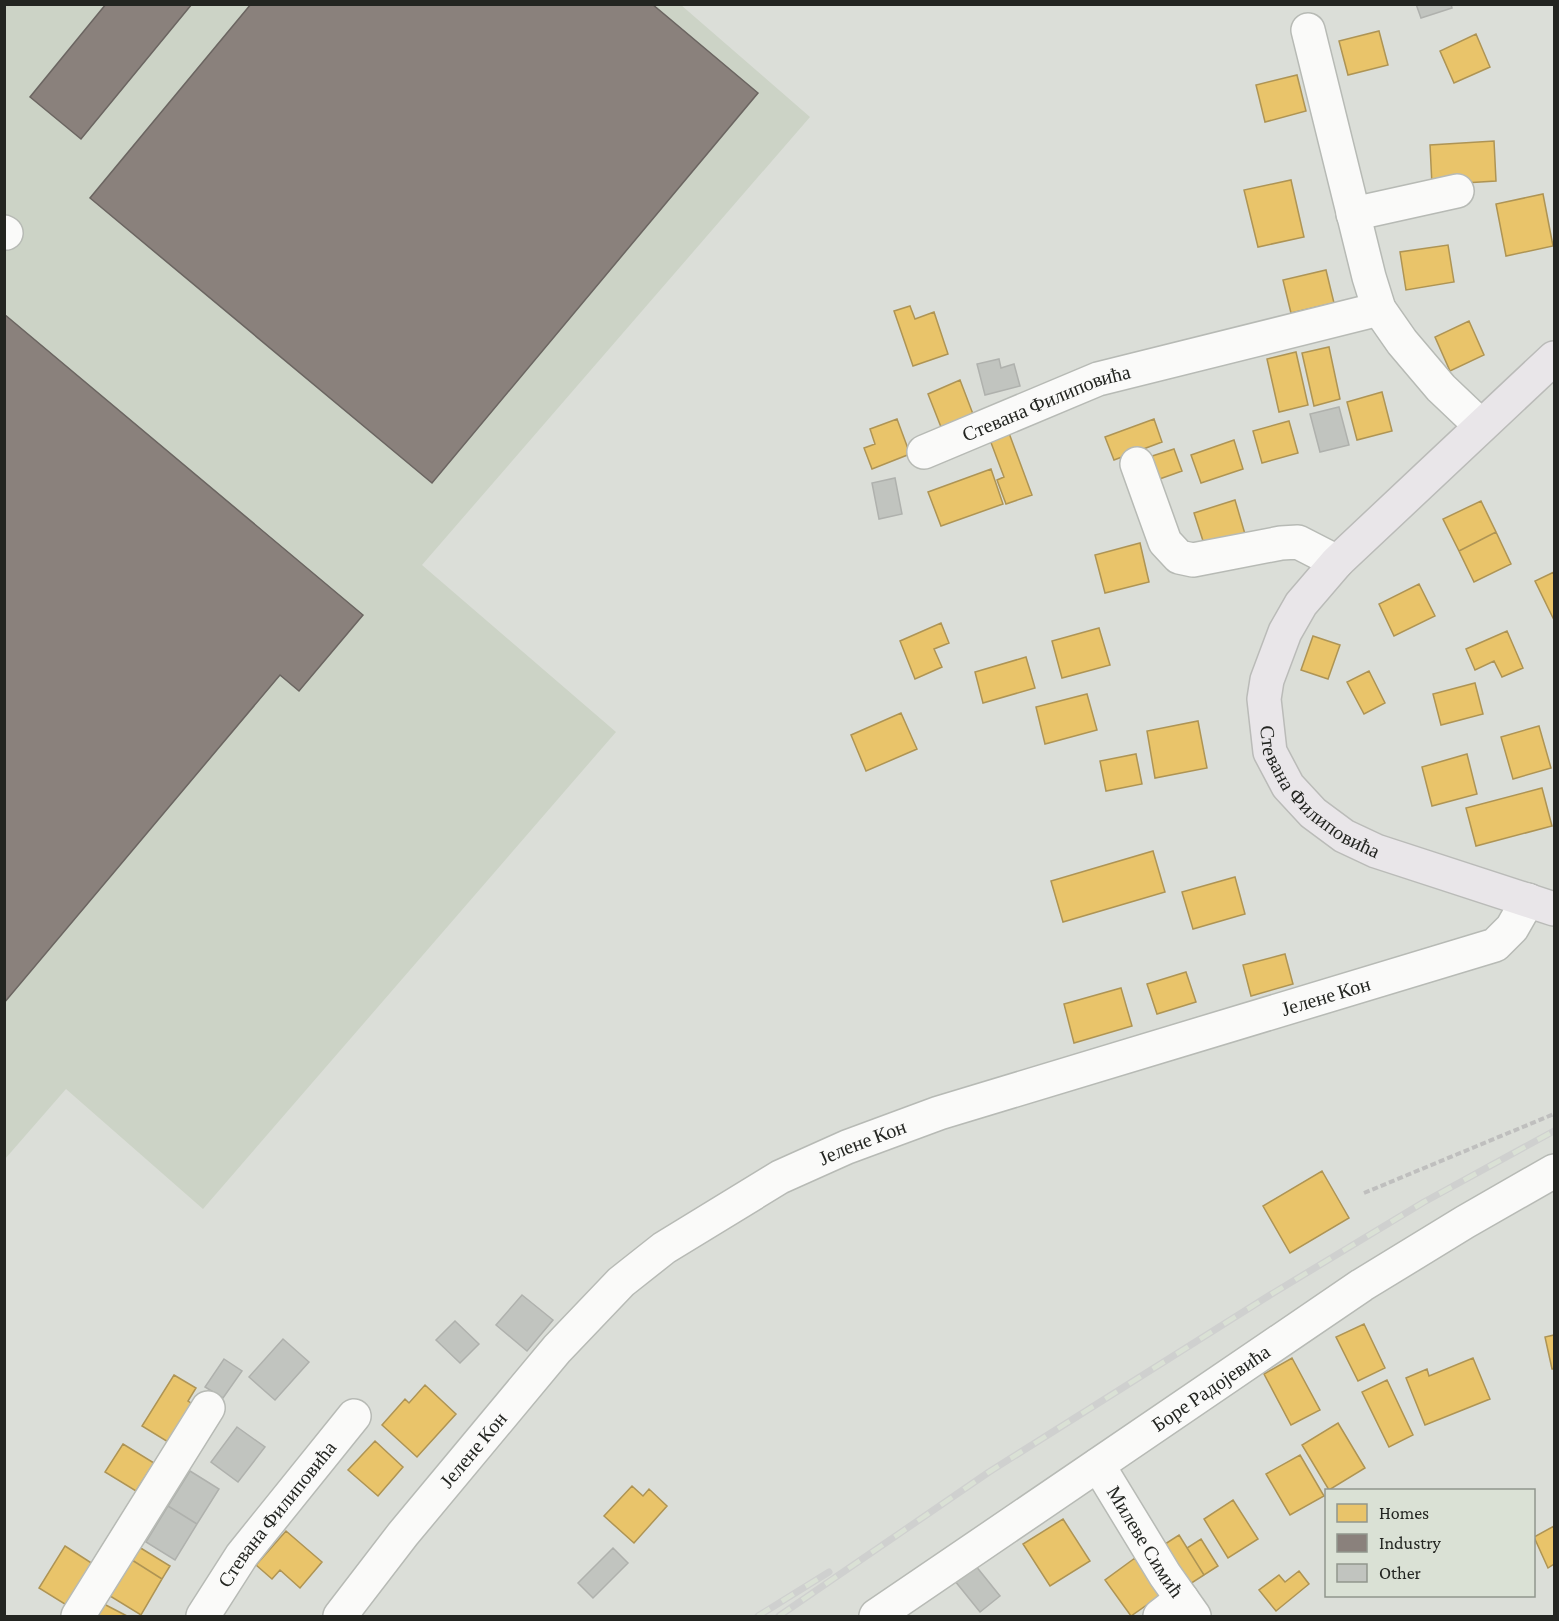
<svg xmlns="http://www.w3.org/2000/svg" width="1559" height="1621" font-family="'Crimson Pro',serif">
<style>
.built{fill:#ccd3c6}
.homes{fill:#e9c46a;stroke:#ae9454;stroke-width:1.5}
.industry{fill:#8a817c;stroke:#6b6561;stroke-width:1.5}
.building{fill:#c1c4bf;stroke:#afb1ad;stroke-width:1.5}
.lines{fill:none;stroke-linecap:round;stroke-linejoin:round}
.minor-casing{stroke:#b7bab5;stroke-width:36}
.major-casing{stroke:#babbb8;stroke-width:36}
.path{stroke:#bfbfbe;stroke-width:4;stroke-dasharray:6 3;stroke-linecap:butt}
.minor{stroke:#fafaf9;stroke-width:33}
.major{stroke:#e9e6e9;stroke-width:33}
.rail-casing{stroke:#cfd0cf;stroke-width:7}
.rail{stroke:#dae1d5;stroke-width:4.5;stroke-dasharray:14;stroke-linecap:butt}
.labels{text-anchor:middle;stroke-width:6;stroke-linejoin:round;paint-order:stroke}
.street-label{font-size:20px;fill:#232521;stroke:#dae1d5}
</style>
<rect width="100%" height="100%" fill="#dbded8"/>
<!-- built -->
<path class="built" d="M5,5H681L810,117L422,565L616,732L203,1209L66,1089L5,1159Z"/>
<!-- homes -->
<path class="homes" d="M1379,31L1388,65L1348,75L1339,41Z
M1476,34L1490,67L1454,83L1440,51Z
M1297,75L1306,111L1265,122L1256,85Z
M1494,141L1496,181L1432,185L1430,145Z
M1291,180L1304,237L1258,247L1244,190Z
M1543,194L1553,246L1506,256L1496,204Z
M1448,245L1454,282L1406,290L1400,252Z
M1326,270L1334,303L1291,313L1283,280Z
M910,306L915,319L934,312L948,354L913,366L894,311Z
M1469,321L1484,355L1450,371L1435,337Z
M1329,347L1340,399L1314,406L1302,353Z
M1296,352L1308,405L1279,412L1267,359Z
M960,380L973,414L941,427L928,394Z
M1382,392L1392,431L1357,440L1347,402Z
M897,419L910,454L872,469L864,448L875,444L870,429Z
M1154,419L1162,442L1114,460L1105,437Z
M1289,421L1298,453L1262,463L1253,431Z
M1006,425L1032,495L1006,504L997,480L1004,477L987,432Z
M1234,440L1243,469L1201,483L1191,455Z
M1174,449L1182,471L1154,481L1146,458Z
M991,469L1003,504L941,526L928,492Z
M1235,500L1245,534L1205,547L1194,513Z
M1481,501L1496,532L1459,551L1443,519Z
M1496,532L1511,564L1474,582L1459,551Z
M1140,543L1149,582L1105,593L1095,555Z
M1554,572V620L1535,581Z
M1419,584L1435,616L1394,636L1379,604Z
M941,623L949,643L934,649L942,667L915,679L900,641Z
M1099,628L1110,665L1062,678L1052,641Z
M1507,631L1523,668L1502,677L1494,661L1475,670L1466,649Z
M1313,636L1340,645L1328,679L1301,670Z
M1026,657L1035,688L983,703L975,672Z
M1369,671L1385,703L1364,714L1347,682Z
M1475,683L1483,714L1441,725L1433,694Z
M1087,694L1097,730L1045,744L1036,707Z
M901,713L917,749L866,771L851,735Z
M1198,721L1207,768L1155,778L1147,731Z
M1539,726L1551,768L1513,779L1501,737Z
M1136,754L1142,784L1106,791L1100,761Z
M1467,754L1477,794L1432,806L1422,767Z
M1542,788L1552,826L1476,846L1466,808Z
M1153,851L1165,892L1063,922L1051,881Z
M1235,877L1245,914L1193,929L1182,892Z
M1285,954L1293,984L1251,996L1243,965Z
M1186,972L1196,1002L1157,1014L1147,984Z
M1121,988L1132,1026L1074,1043L1064,1004Z
M1322,1171L1349,1218L1290,1253L1263,1206Z
M1364,1324L1385,1368L1358,1381L1336,1337Z
M1554,1335V1369H1552L1545,1337Z
M1292,1358L1320,1410L1291,1425L1264,1374Z
M1473,1358L1490,1399L1425,1425L1406,1378L1427,1369L1429,1376Z
M174,1375L196,1388L188,1401L197,1407L173,1445L142,1426Z
M1387,1380L1413,1435L1389,1447L1362,1392Z
M425,1385L456,1414L417,1457L382,1425L405,1399L409,1403Z
M1338,1423L1365,1468L1329,1490L1302,1445Z
M375,1441L403,1467L378,1496L348,1470Z
M123,1444L154,1463L136,1491L105,1472Z
M1300,1455L1324,1496L1290,1515L1266,1474Z
M632,1486L643,1496L649,1489L667,1506L634,1543L604,1516Z
M1233,1500L1258,1539L1228,1558L1204,1519Z
M1063,1519L1090,1561L1050,1586L1023,1544Z
M1554,1526V1564L1548,1568L1534,1537Z
M286,1531L322,1562L300,1588L280,1570L272,1579L256,1565Z
M1179,1535L1204,1575L1190,1584L1165,1544Z
M1201,1539L1218,1566L1204,1575L1187,1548Z
M65,1546L93,1564L68,1606L39,1588Z
M139,1547L170,1566L162,1579L132,1560Z
M1135,1558L1161,1595L1131,1616L1105,1580Z
M132,1560L162,1579L141,1615L110,1596Z
M1299,1571L1309,1584L1276,1611L1259,1590L1279,1575L1285,1582Z
M100,1602L127,1616H92Z"/>
<!-- industry -->
<path class="industry" d="M106,4H192L81,139L30,97Z
M251,4H652L758,93L432,483L90,198Z
M4,314L363,615L299,691L280,675L4,1003Z"/>
<!-- building -->
<path class="building" d="M1416,4H1451L1452,8L1421,18Z
M999,359L1001,368L1014,364L1020,386L985,395L977,364Z
M1339,407L1349,445L1320,452L1310,414Z
M895,478L902,514L879,519L872,483Z
M522,1295L553,1320L527,1351L496,1325Z
M455,1321L479,1344L460,1363L436,1340Z
M283,1339L309,1362L275,1400L249,1377Z
M224,1359L242,1371L223,1398L205,1387Z
M237,1427L265,1447L238,1482L211,1462Z
M190,1471L219,1489L197,1524L168,1506Z
M168,1506L197,1524L175,1560L146,1542Z
M613,1548L628,1563L593,1598L578,1583Z
M975,1565L1000,1596L980,1612L955,1581Z"/>
<g class="lines">
<defs>
<g id="minor">
<path d="M1308,30L1369,277L1379,309L1402,342L1441,388L1481,426"/>
<path d="M1353,214L1457,191"/>
<path d="M4,232L6,233"/>
<path id="s1" d="M924,452L1098,379L1379,309"/>
<path d="M1137,464L1165,542L1179,557L1193,560L1281,543L1298,542L1337,562"/>
<path id="s2" d="M1098,1465L1165,1575L1194,1616"/>
<path d="M78,1616L208,1408"/>
<path id="s3" d="M203,1616L242,1555L354,1416"/>
<path id="s4" d="M340,1616L403,1534L557,1349L621,1282L664,1248L780,1177L847,1147L939,1113L1495,945L1512,928L1528,900"/>
<path id="s5" d="M876,1616L1362,1285L1465,1222L1554,1171"/>
<path d="M1160,1616L1182,1599"/>
</g>
<g id="major">
<path id="s6" d="M1554,358L1337,562L1301,604L1285,632L1267,680L1264,699L1270,752L1288,786L1313,813L1344,836L1376,851L1554,909"/>
</g>
</defs>
<!-- minor casing -->
<use href="#minor" class="minor-casing"/>
<!-- major casing -->
<use href="#major" class="major-casing"/>
<!-- path -->
<path class="path" d="M1364,1193L1554,1114"/>
<!-- minor -->
<use href="#minor" class="minor"/>
<!-- major -->
<use href="#major" class="major"/>
<defs>
<path id="rail" d="M758,1616L829,1572
M779,1616L989,1472L1270,1295L1424,1202L1554,1131"/>
</defs>
<!-- rail casing -->
<use href="#rail" class="rail-casing"/>
<!-- rail -->
<use href="#rail" class="rail"/>
</g>
<g class="labels">
<!-- street labels -->
<g class="street-label">
<text dy="7" stroke="none"><textPath href="#s1" startOffset="132">Стевана Филиповића</textPath></text>
<text dy="7" stroke="none"><textPath href="#s6" startOffset="572">Стевана Филиповића</textPath></text>
<text dy="7" stroke="none"><textPath href="#s4" startOffset="1203">Јелене Кон</textPath></text>
<text dy="7" stroke="none"><textPath href="#s4" startOffset="717">Јелене Кон</textPath></text>
<text dy="7" stroke="none"><textPath href="#s5" startOffset="405">Боре Радојевића</textPath></text>
<text dy="7" stroke="none"><textPath href="#s4" startOffset="213">Јелене Кон</textPath></text>
<text dy="7" stroke="none"><textPath href="#s3" startOffset="126">Стевана Филиповића</textPath></text>
<text dy="7" stroke="none"><textPath href="#s2" startOffset="90">Милеве Симић</textPath></text>
</g>
</g>
<!-- border -->
<rect width="1559" height="1621" fill="none" stroke="#232521" stroke-width="12"/>
<!-- legend -->
<rect x="1325" y="1489" width="210" height="108" fill="#dae1d5" stroke="#91968d" stroke-width="1.5"/>
<rect x="1337" y="1504" width="30" height="18" fill="#e9c46a" stroke="#91968d" stroke-width="1.5"/>
<text x="1379" y="1519" font-size="18" fill="#232521">Homes</text>
<rect x="1337" y="1534" width="30" height="18" fill="#8a817c" stroke="#91968d" stroke-width="1.5"/>
<text x="1379" y="1549" font-size="18" fill="#232521">Industry</text>
<rect x="1337" y="1564" width="30" height="18" fill="#c1c4bf" stroke="#91968d" stroke-width="1.5"/>
<text x="1379" y="1579" font-size="18" fill="#232521">Other</text>
</svg>
